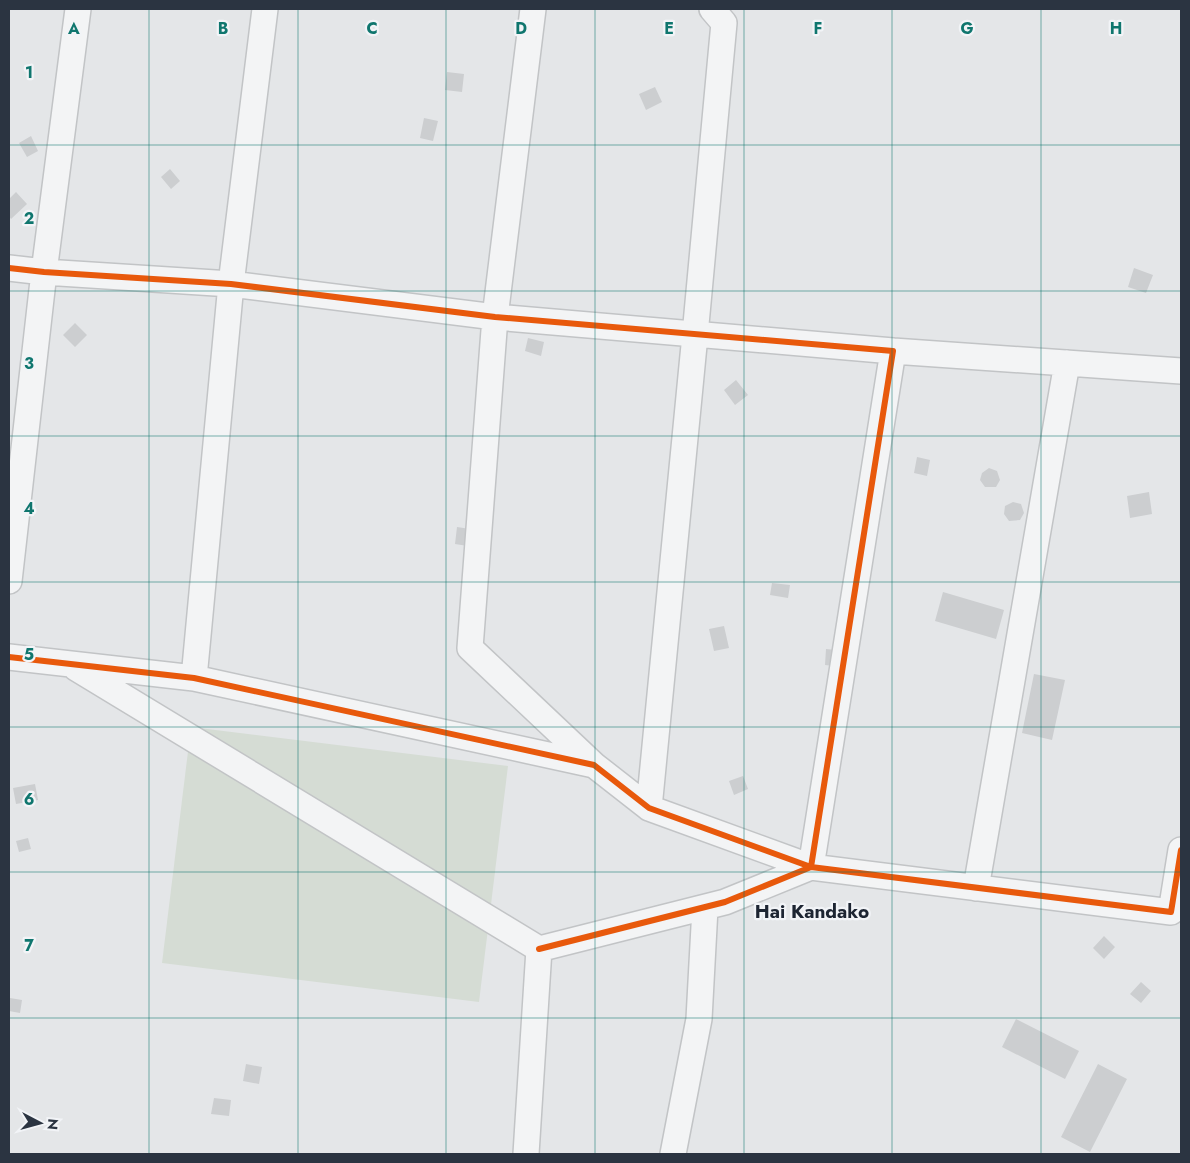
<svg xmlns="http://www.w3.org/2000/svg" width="1190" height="1163" font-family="Jost,sans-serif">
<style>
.green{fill:#d5dcd4}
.building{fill:#ccced0}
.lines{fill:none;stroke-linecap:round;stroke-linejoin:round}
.minor-casing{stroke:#c2c4c6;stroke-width:28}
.minor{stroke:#f3f4f5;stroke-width:25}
.cycleway-casing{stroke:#f2f4f7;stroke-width:9}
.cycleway{stroke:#e8590c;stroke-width:6}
.grid{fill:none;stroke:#0f766e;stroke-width:1;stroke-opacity:0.55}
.labels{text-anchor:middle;stroke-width:4.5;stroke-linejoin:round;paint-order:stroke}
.district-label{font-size:19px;font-weight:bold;fill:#1d2532;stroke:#f2f4f7}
.grid-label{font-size:16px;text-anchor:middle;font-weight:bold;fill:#0f766e;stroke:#f2f4f7;stroke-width:4.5;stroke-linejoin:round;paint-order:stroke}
</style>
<rect width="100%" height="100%" fill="#e4e6e8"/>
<!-- green -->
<path class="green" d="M191,727L508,766L479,1002L162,963Z"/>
<!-- building -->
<path class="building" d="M447,72L464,74L462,92L445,90Z
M655,87L662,102L646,110L639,94Z
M424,118L438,121L433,141L420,138Z
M31,136L38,151L27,157L19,143Z
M170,169L180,181L171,189L161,177Z
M16,192L27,204L11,219L9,216V199Z
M1134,268L1153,275L1146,293L1128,287Z
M75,323L87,335L75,347L63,335Z
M528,338L544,342L541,356L525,351Z
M736,380L748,395L735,405L724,390Z
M917,457L930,460L927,476L914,473Z
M989,468L997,471L1000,480L996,487H985L980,480L982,473Z
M1149,492L1152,514L1130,518L1127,496Z
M1013,502L1021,504L1024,513L1020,520L1009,521L1004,514L1005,506Z
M457,527L470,529L468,546L455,544Z
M772,583L790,585L788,598L770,595Z
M943,592L1004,610L996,639L935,621Z
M724,626L729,648L714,651L709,629Z
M826,649L836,650L834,666L825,665Z
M1034,674L1065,680L1052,740L1022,733Z
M743,776L748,789L734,795L729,781Z
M35,784L38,800L16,804L13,788Z
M28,838L31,849L19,852L16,841Z
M1104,936L1115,947L1104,959L1093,948Z
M1141,982L1151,991L1141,1003L1130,994Z
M10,998L22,1000L20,1013L9,1011Z
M1016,1019L1079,1051L1065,1079L1002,1047Z
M246,1064L262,1067L259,1084L243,1081Z
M1098,1064L1127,1079L1090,1152L1061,1137Z
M214,1098L231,1100L229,1116L211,1114Z"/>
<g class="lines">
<defs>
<path id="minor" d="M533,9L495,317L470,648L594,765
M9,268L44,272L231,284L495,317L893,351L811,867L725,902L539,949
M893,351L1181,371
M9,581L44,272L78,9
M9,657L194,678L594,765L649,808L811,867L1171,912L1181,850
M76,668L539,949L526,1154
M194,678L231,284L265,9
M649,808L695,335L724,23L712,9
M976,888L1067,363
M673,1154L699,1019L705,908"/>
</defs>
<!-- minor casing -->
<use href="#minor" class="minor-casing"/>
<!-- minor -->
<use href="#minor" class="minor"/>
<defs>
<path id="cycleway" d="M9,268L44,272L231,284L495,317L893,351L811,867L725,902L539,949
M9,657L194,678L594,765L649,808L811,867L1171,912L1181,850"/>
</defs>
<!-- cycleway casing -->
<use href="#cycleway" class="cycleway-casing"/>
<!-- cycleway -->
<use href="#cycleway" class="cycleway"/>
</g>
<!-- grid -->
<path class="grid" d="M149,9V1154M298,9V1154M446,9V1154M595,9V1154M744,9V1154M892,9V1154M1041,9V1154M9,145H1181M9,291H1181M9,436H1181M9,582H1181M9,727H1181M9,872H1181M9,1018H1181"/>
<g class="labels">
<!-- district labels -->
<g class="district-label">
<text x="812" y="918">Hai Kandako</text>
</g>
</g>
<g class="grid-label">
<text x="74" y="34">A</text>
<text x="223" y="34">B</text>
<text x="372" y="34">C</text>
<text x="521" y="34">D</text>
<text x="669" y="34">E</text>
<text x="818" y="34">F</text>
<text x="967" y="34">G</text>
<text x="1116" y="34">H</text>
<text x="29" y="78">1</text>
<text x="29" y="224">2</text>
<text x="29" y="369">3</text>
<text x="29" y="514">4</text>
<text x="29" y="660">5</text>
<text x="29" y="805">6</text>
<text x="29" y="951">7</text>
</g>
<!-- border -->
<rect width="1190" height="1163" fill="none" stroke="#2b3441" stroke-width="20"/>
<!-- north arrow -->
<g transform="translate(40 1123) rotate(96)" stroke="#f2f4f7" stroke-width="4" paint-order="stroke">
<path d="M0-4L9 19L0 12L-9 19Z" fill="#2b3441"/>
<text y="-8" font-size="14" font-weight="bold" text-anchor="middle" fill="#2b3441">N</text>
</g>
</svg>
